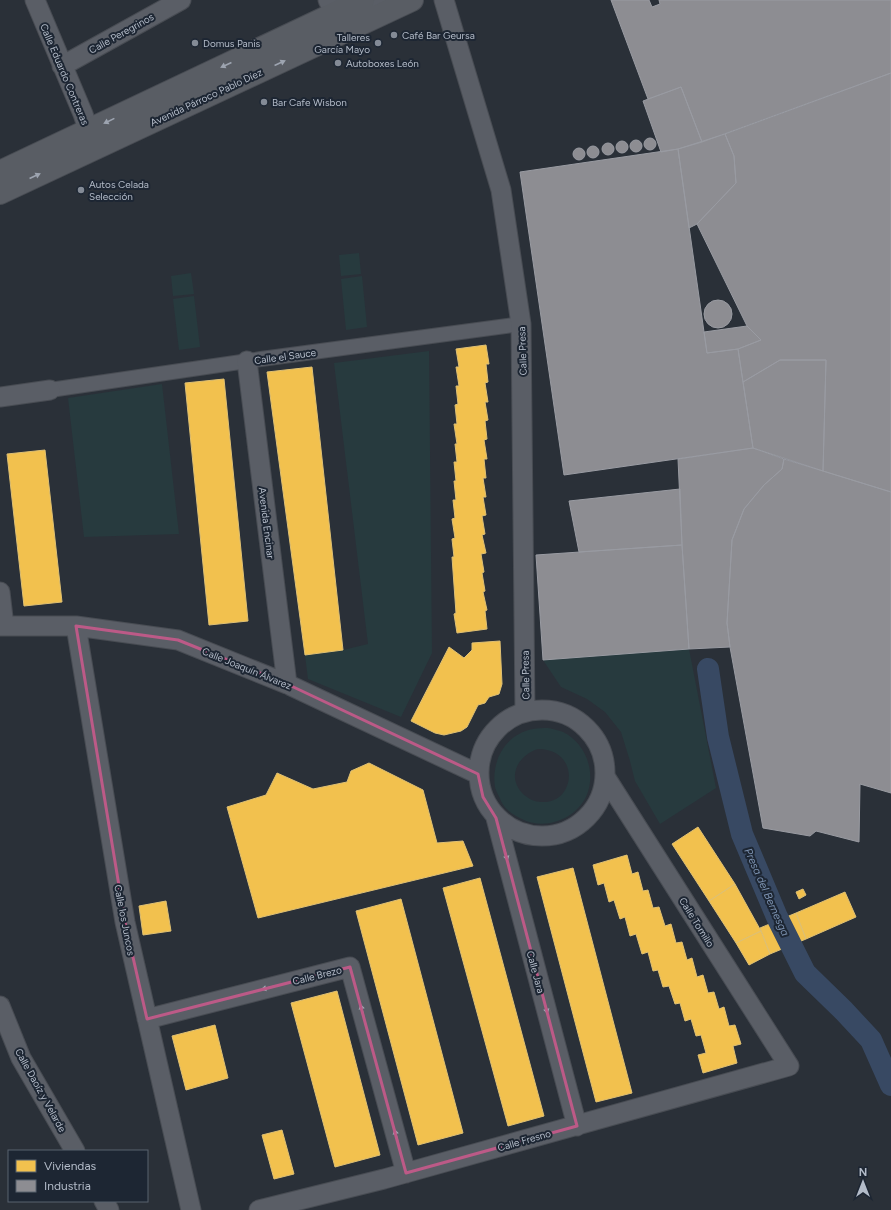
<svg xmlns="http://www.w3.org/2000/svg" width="891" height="1210" font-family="Figtree,sans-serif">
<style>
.green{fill:#273a3e;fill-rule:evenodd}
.homes{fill:#f2c14e;stroke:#dfc073}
.industry{fill:#8d8d92;stroke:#999ba2}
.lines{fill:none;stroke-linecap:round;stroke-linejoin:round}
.canal{stroke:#384963;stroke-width:22}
.pedestrian-casing{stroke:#484c53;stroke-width:16}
.minor-casing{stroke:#484c53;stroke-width:21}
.secondary-casing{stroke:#484c53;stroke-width:24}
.pedestrian{stroke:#5a5e66;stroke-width:14}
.minor{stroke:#5a5e66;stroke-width:19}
.secondary{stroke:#595d64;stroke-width:22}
.oneway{fill:#9da4b0}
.oneway2{fill:#a2a9b5}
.marked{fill:none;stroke:#bc5a87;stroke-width:3;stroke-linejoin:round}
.poi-dot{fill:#848b96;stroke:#1d2633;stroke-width:1.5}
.labels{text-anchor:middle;stroke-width:4;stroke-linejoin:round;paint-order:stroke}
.street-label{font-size:10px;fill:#b4bcc9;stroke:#1d2633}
.poi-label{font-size:10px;fill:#b4bcc9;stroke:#1d2633;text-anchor:start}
.water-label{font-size:11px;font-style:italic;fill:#7c92b1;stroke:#1d2633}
</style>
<rect width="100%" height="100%" fill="#2a3038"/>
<!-- green -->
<path class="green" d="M359,253L361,274L341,276L339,255Z
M191,273L194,294L173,296L171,276Z
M362,276L367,327L346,330L341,279Z
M194,296L200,347L179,350L173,299Z
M429,351L432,653L401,717L308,679L305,655L343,650L368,644L334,363Z
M162,384L179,534L84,537L68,398Z
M689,649L716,788L660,824L635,781L630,761L621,732L605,712L587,699L561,687L543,660Z
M548,728C553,729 558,730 563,732C586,743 597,773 586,797C575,819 546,830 524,820C515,816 505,810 501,801C499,796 496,791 495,787C491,760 506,734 533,729C537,728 543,728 548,728ZM538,749C581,749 576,804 542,802C534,802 529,799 523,794C506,777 518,755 538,749Z"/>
<!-- homes -->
<path class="homes" d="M486,345L489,364H486L488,382L485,383L488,402H485L488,420L485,421L487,439L484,440L487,459H484L486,478H483L486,497H483L486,515L482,516L485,534L482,535L486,553L481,554L484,572L482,573L485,591L483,592L487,610L485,611L487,629L457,633L454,614L456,613L452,557H454L452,539L455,538L452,519L455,518L453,500H456L454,481H456L454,462H457L455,444H457L454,424H457L455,405L458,404L456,386H459L456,367H459L456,349Z
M312,367L343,650L305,655L267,372Z
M224,379L248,621L209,625L185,383Z
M45,450L62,602L24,606L7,454Z
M500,641L502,684L499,694L489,697L485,703L478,705L467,727L461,731L444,735L435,733L411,721L449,647L464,658L472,650V643Z
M369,763L423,790L437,843L463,841L473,866L258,918L227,807L266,795L277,773L313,789L347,782L351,771Z
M698,827L735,884L709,901L672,844Z
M627,855L632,874L638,872L643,891L648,890L653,908L659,907L665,926L671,924L676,943L682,942L687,960L692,958L697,977L703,975L708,993L714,992L719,1009L724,1007L729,1026L735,1025L741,1044L733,1046L737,1063L703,1073L698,1055L706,1053L701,1035L696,1036L691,1019L685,1021L680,1003L675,1004L669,986L663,987L658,970L653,971L648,952L642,954L636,934L630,936L625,917L620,919L614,900L609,902L604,883L598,885L593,865Z
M573,868L632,1093L596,1102L537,877Z
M480,878L544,1116L508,1126L443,888Z
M735,884L761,931L736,943L709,901Z
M803,889L806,895L799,899L796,892Z
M845,892L856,917L806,939L796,913Z
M401,899L463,1133L418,1145L356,911Z
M166,901L171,931L143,935L139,906Z
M796,913L806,939L770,954L760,928Z
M761,931L770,954L749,965L736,943Z
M337,991L380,1155L335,1167L291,1003Z
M215,1025L228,1078L186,1090L172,1036Z
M282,1130L294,1174L274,1179L262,1135Z"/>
<!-- industry -->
<path class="industry" d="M611,0H649L652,7L660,4L659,0H891V73L702,142L681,87L648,99Z
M891,73V492L823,471L826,360H780L743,382L738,349L761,340L747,326L697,224L736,183L734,156L725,134Z
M681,87L702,142L678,149L661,152L643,101Z
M725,134L734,156L736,183L697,224L689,228L678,149Z
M644 144a6 6 0 1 1 12 0a6 6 0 1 1-12 0Z
M630 146a6 6 0 1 1 12 0a6 6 0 1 1-12 0Z
M616 147a6 6 0 1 1 12 0a6 6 0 1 1-12 0Z
M602 149a6 6 0 1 1 12 0a6 6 0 1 1-12 0Z
M587 152a6 6 0 1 1 12 0a6 6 0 1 1-12 0Z
M573 154a6 6 0 1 1 12 0a6 6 0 1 1-12 0Z
M678,149L707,353L738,349L753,448L564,475L520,172Z
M704 314a14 14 0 1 1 28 0a14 14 0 1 1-28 0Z
M747,326L761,340L738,349L707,353L704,332Z
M780,360H826L823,471L753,448L743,382Z
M753,448L784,459L782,469L764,485L744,509L732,540L727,623L730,647L689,649L682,545L678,459Z
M784,459L891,492V793L860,784L859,842L816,831L810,836L763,828L730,647L727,623L732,540L744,509L764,485L782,469Z
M680,489L682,545L579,552L569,501Z
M682,545L689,649L543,660L536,555Z"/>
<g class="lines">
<!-- canal -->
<path class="canal" d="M708,669L718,737L742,834L777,917L805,973L844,1011L871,1040L891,1085"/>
<defs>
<path id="pedestrian" d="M50,390L261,359L521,324"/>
<path id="minor" d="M35,0L83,114L93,144
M328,0L335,13
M444,0L501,190L521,324L525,712
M349,16L384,0
M62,66L181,0
M247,361L287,684
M0,397L50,390
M0,592L4,626
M0,626H76L178,640L287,684L478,774
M76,626L125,922L191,1210
M479 773a63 63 0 1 1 126 0a63 63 0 1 1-126 0Z
M496,818L577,1126
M0,1006L21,1058L75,1151
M147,1019L350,967L406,1173
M104,1201L109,1210
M259,1210L384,1179L789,1066L606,778"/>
<path id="secondary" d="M0,172L363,0
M0,193L412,0"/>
</defs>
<!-- pedestrian casing -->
<use href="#pedestrian" class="pedestrian-casing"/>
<!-- minor casing -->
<use href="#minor" class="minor-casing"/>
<!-- secondary casing -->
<use href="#secondary" class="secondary-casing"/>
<!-- pedestrian -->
<use href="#pedestrian" class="pedestrian"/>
<!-- minor -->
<use href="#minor" class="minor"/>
<!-- secondary -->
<use href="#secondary" class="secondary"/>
</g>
<!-- one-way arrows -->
<defs><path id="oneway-solid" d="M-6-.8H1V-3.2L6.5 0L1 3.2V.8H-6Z"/></defs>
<g class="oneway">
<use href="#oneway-solid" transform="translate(280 63) rotate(-25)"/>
<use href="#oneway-solid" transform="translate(226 65) rotate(155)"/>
<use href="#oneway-solid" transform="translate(109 121) rotate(154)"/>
<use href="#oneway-solid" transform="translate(35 176) rotate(-25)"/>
</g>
<g class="oneway2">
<use href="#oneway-solid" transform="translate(506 855) rotate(75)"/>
<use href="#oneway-solid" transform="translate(267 988) rotate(166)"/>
<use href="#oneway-solid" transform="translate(546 1008) rotate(75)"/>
<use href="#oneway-solid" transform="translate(362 1010) rotate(-105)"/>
<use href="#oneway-solid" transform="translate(396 1135) rotate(-105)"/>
</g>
<!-- marked area -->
<path class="marked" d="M76,626L178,640L287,684L478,774L483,797L496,818L577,1126L406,1173L350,967L147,1019L125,922Z"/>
<!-- markers -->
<g class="poi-dot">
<circle cx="394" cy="35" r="4"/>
<circle cx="195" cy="43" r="4"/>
<circle cx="378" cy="43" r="4"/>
<circle cx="338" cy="63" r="4"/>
<circle cx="264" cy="102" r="4"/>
<circle cx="81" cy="190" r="4"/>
</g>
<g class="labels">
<!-- street labels -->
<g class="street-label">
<text transform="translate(121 33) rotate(-29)" y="4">Calle Peregrinos</text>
<text transform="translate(65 74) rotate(67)" y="4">Calle Eduardo Contreras</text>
<text transform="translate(206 97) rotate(-25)" y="4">Avenida Párroco Pablo Díez</text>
<text transform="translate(522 351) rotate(-92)" y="4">Calle Presa</text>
<text transform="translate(285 356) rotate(-8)" y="4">Calle el Sauce</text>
<text transform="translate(267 523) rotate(83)" y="4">Avenida Encinar</text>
<text transform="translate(247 668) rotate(22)" y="4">Calle Joaquín Álvarez</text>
<text transform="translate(525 675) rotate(-91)" y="4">Calle Presa</text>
<text transform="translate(125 920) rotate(79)" y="4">Calle los Juncos</text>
<text transform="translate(697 922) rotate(58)" y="4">Calle Tomillo</text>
<text transform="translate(536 972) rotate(75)" y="4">Calle Jara</text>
<text transform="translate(317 975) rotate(-14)" y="4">Calle Brezo</text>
<text transform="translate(41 1090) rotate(61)" y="4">Calle Daoíz y Velarde</text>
<text transform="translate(524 1140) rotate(-16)" y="4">Calle Fresno</text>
</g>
<!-- poi labels -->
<g class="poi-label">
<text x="402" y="39">Café Bar Geursa</text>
<text x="370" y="41" text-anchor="end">Talleres<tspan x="370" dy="12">García Mayo</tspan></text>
<text x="203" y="47">Domus Panis</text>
<text x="346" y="67">Autoboxes León</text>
<text x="272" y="106">Bar Cafe Wisbon</text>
<text x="89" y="188">Autos Celada<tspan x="89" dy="12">Selección</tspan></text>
</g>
<!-- water labels -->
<g class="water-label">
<text transform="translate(767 892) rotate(66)" y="4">Presa del Bernesga</text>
</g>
</g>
<!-- legend -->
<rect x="8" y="1150" width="140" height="52" fill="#1d2633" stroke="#59626f"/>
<rect x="16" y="1160" width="20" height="12" fill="#f2c14e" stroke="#59626f"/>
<text x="44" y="1170" font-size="12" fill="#b4bcc9">Viviendas</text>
<rect x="16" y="1180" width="20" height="12" fill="#8d8d92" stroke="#59626f"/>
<text x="44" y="1190" font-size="12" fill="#b4bcc9">Industria</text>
<!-- north arrow -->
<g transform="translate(863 1182)" stroke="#1d2633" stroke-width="3" paint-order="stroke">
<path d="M0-3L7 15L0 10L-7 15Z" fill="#b4bcc9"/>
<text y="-6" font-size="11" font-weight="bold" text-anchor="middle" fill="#b4bcc9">N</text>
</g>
</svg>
